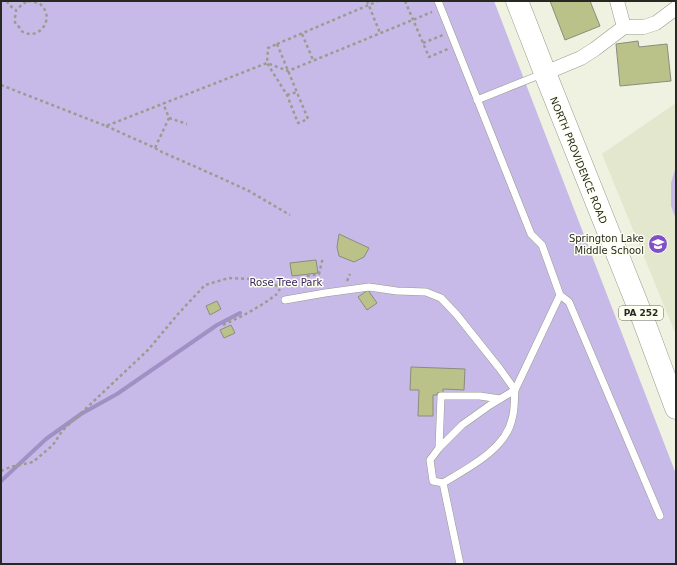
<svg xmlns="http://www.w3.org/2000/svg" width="677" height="565" font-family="'DejaVu Sans',sans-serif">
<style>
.built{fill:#e3e7ce}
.green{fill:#c8bae8}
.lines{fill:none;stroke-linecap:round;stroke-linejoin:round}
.stream{stroke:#a190c4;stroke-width:4}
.building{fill:#bbc289;stroke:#8a8c7c}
.lane-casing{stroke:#989b8a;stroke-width:8}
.street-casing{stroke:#989b8a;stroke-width:15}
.primary-casing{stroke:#989b8a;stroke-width:23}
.path{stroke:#9a9c8f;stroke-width:2.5;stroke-dasharray:3 3;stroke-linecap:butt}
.lane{stroke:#fff;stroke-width:7}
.street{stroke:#fff;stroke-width:14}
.primary{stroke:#fff;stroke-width:22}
.labels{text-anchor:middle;stroke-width:3;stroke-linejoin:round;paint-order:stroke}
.shield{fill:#fdfff1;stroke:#67685f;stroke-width:1}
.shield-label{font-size:9px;font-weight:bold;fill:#272821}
.street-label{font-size:10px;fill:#272821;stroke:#fdfff1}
.poi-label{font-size:10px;fill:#272821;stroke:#fdfff1;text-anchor:end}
.park-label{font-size:10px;fill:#3c2361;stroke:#fdfff1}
</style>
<rect width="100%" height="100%" fill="#eff2e0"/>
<!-- built -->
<path class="built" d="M676,103V335L602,154Z"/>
<!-- green -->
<path class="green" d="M1,1H494L676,474V564H1Z
M676,166V219L671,206V183Z"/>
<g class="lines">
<!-- stream -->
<path class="stream" d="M1,481L46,439L81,414L117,394L217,325L240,313"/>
</g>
<!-- building -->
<path class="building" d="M550,1H590L600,26L565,40Z
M638,41L639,47L667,44L671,81L620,86L616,44Z
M339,234L369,248L364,257L354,262L339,256L337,247Z
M316,260L318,273L292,276L290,263Z
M368,290L377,303L367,310L358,297Z
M217,301L221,309L210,315L206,306Z
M231,325L235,333L224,338L220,330Z
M411,367L465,369L464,390L443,389V393H437V395H433V416H418L419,390H410Z"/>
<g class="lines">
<defs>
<path id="lane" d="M438,1L531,234L542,245L560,295L569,302L660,516
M477,100L542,74
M285,300L325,293L369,287L397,291L426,292L441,298L457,315L500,369L515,390C514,400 515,410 512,419C506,449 468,468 443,483
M439,448L441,396H480L500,399
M460,564L443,483L433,481L430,460L439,448L462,425L490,405L515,390L560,295"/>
<path id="street" d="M617,1L624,27
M545,73L581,58L595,49L624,27H644L656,23L676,8"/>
<path id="primary" d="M517,1L545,73L640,311L676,408"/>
</defs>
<!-- lane casing -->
<use href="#lane" class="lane-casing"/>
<!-- street casing -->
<use href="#street" class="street-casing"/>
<!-- primary casing -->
<use href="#primary" class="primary-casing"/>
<!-- path -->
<path class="path" d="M7,1L9,5L16,10
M28,1C31,2 37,2 40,4C56,17 40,41 23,32C21,31 21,29 19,27C17,25 16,25 15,22C14,19 16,14 16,10C20,7 23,3 28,1Z
M367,1L380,33
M405,1L429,57L448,49
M302,34L313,60
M423,43L443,35
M277,44L308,119L298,123L287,95L267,63L268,48Z
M277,44L378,1
M1,85L106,126L267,63L288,71L432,12
M287,95L297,92
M169,118L187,124
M106,126L155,148L169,118L163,103
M155,148L162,152L214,175L249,191L290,215
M347,281L350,274
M308,287L306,276L319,274L322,261L326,262
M223,325C243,316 260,307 277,294
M1,471L10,467L33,462L53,445L62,431L148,350L178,314L205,285L229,278L272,280L280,291"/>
<!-- lane -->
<use href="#lane" class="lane"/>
<!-- street -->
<use href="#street" class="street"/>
<!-- primary -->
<use href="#primary" class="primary"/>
</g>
<!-- icons -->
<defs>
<symbol id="school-disc" viewBox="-11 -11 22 22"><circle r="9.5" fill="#8150c8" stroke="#fdfff1"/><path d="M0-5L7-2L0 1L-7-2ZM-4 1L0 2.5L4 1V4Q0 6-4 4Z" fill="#fff"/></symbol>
</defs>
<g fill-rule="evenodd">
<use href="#school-disc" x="647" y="233" width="22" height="22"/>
</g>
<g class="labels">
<!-- shield labels -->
<rect class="shield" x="619" y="306" width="44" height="14" rx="3"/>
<g class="shield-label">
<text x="641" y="316">PA 252</text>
</g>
<!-- street labels -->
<g class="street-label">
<text transform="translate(579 160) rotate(68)" y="4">NORTH PROVIDENCE ROAD</text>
</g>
<!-- poi labels -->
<g class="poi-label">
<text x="644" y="242">Springton Lake<tspan x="644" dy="12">Middle School</tspan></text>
</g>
<!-- park labels -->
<g class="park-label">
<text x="286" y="286">Rose Tree Park</text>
</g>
</g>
<!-- border -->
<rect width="677" height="565" fill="none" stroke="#272821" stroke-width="4"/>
</svg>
